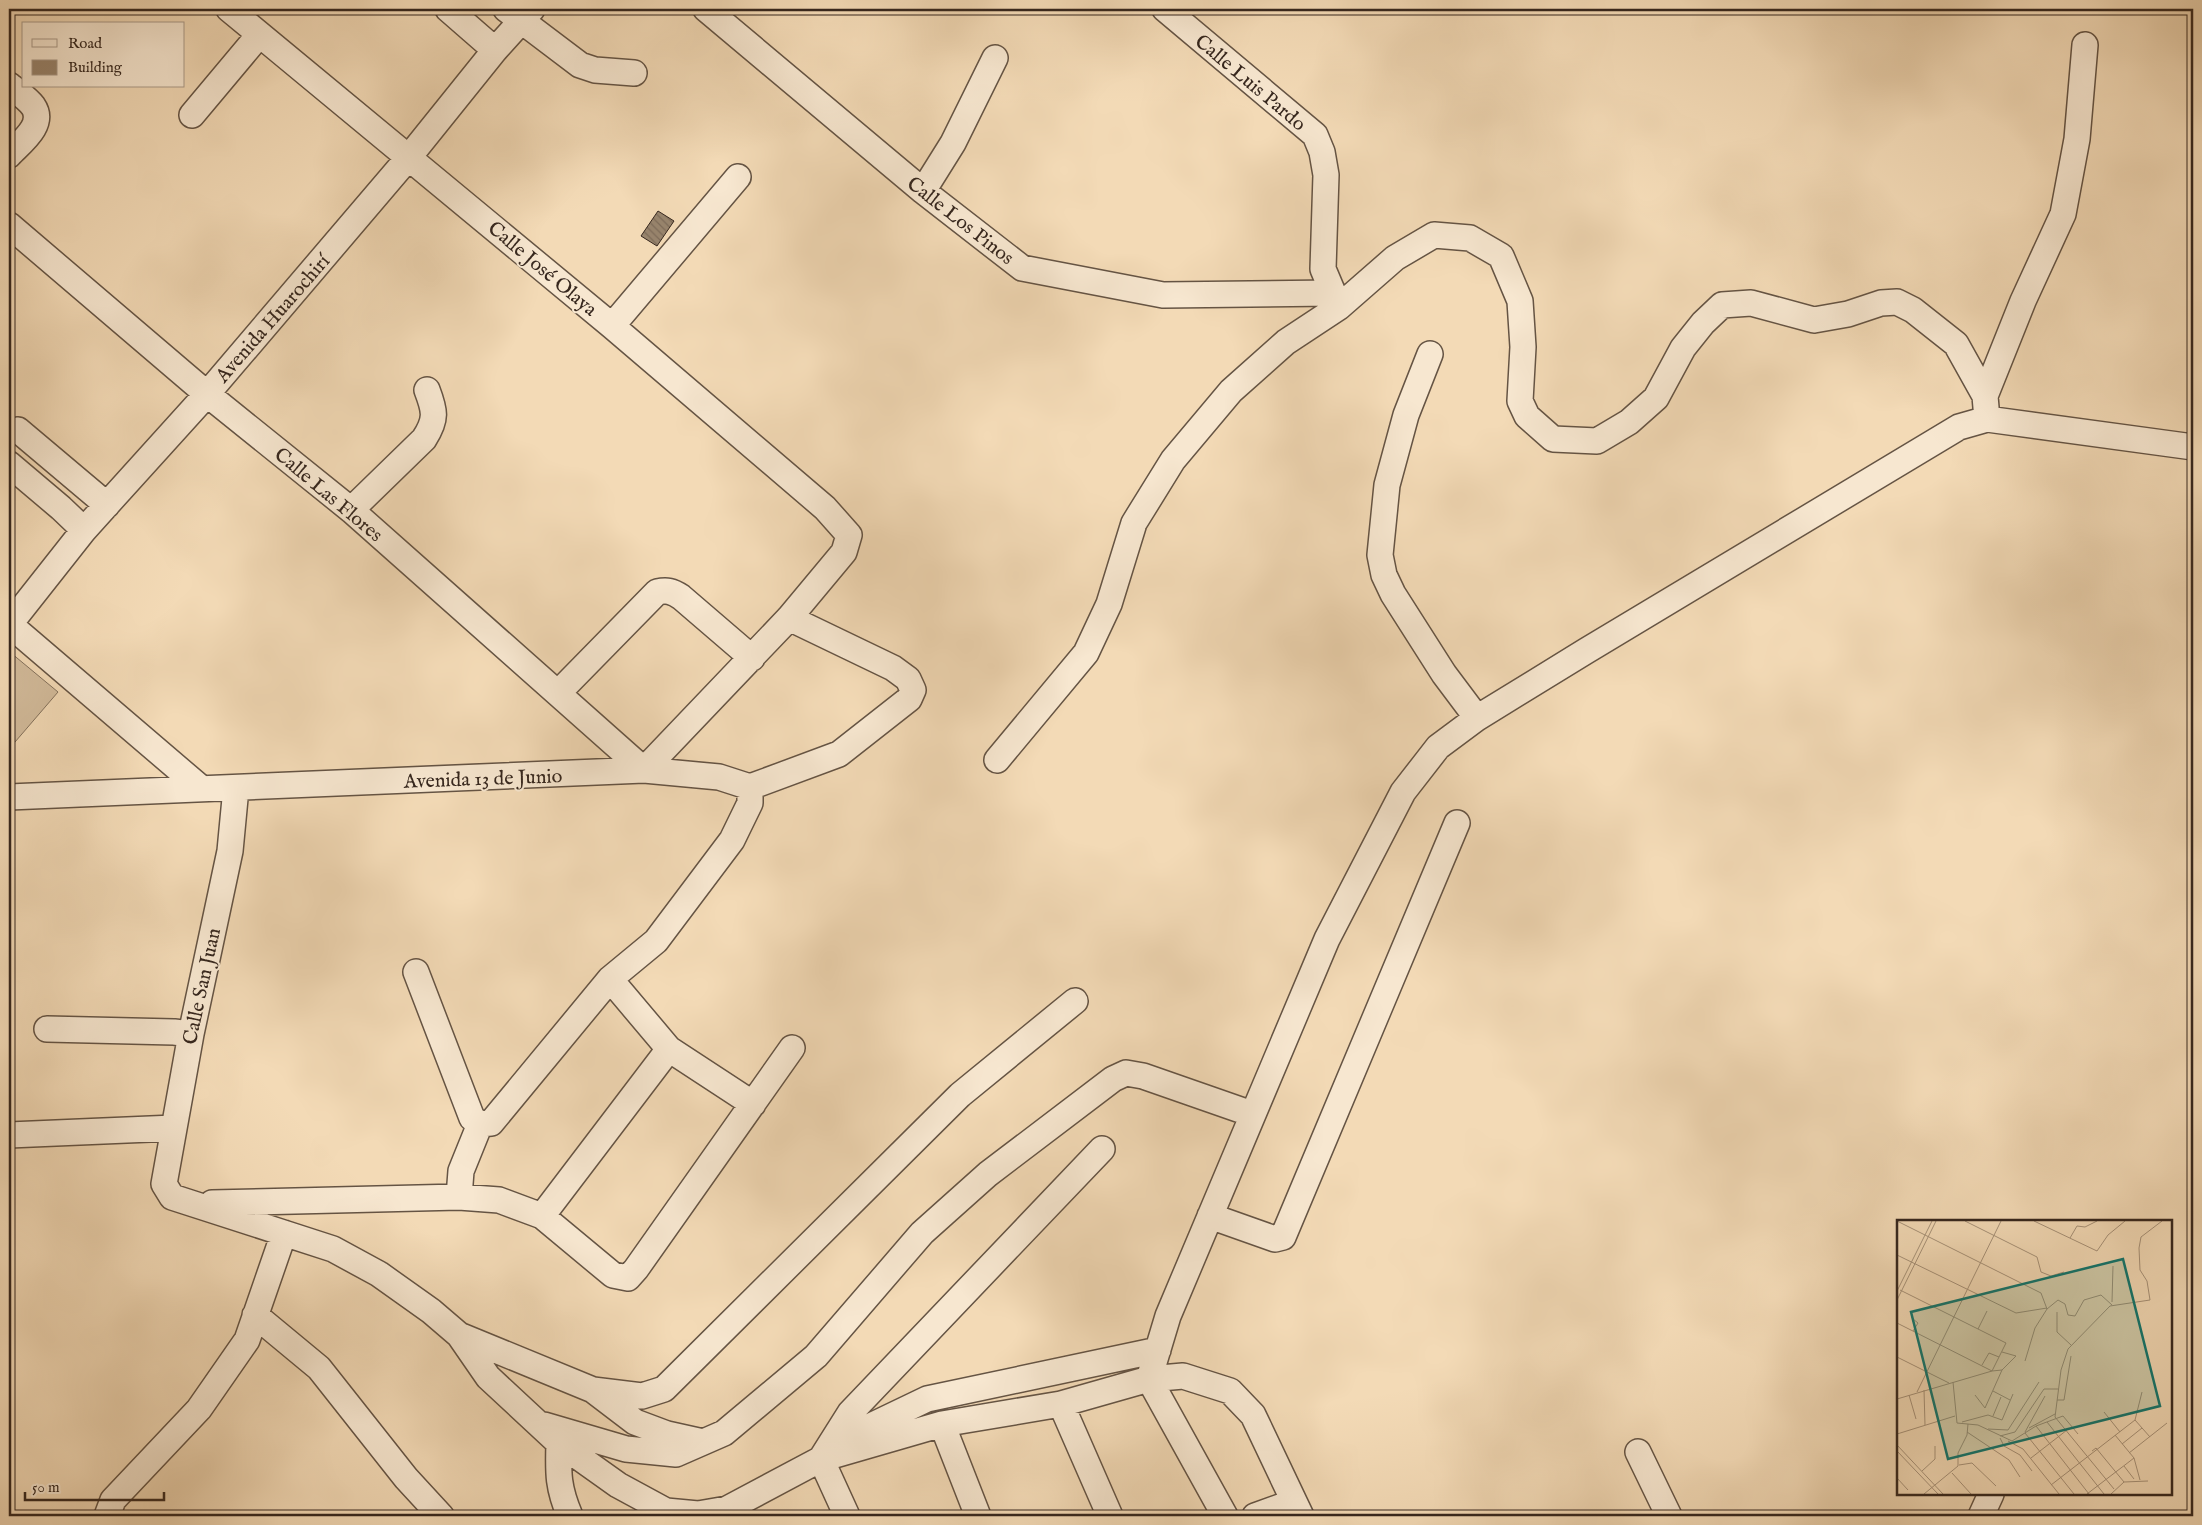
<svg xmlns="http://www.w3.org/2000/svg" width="2202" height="1525" font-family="'IM FELL English',serif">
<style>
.green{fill:#d3bc9c;stroke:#84725d}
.building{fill:url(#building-back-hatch);stroke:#36271e}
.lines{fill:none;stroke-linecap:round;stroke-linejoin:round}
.minor-casing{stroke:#655444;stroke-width:28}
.minor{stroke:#f7e7d0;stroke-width:25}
.labels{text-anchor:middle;stroke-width:4;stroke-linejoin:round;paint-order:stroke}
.street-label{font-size:20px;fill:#36271e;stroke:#f7e7d0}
.inset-road{fill:none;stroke:#a79279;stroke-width:1}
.view{fill:#0f766e;fill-opacity:0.15;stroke:#0f766e;stroke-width:2.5}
.inset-edge{fill:none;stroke:#36271e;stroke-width:2.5}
</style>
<defs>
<pattern id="building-back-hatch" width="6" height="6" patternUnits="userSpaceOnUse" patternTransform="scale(1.25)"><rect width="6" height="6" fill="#98846d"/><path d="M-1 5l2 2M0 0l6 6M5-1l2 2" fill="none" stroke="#7d6c59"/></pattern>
</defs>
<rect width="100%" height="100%" fill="#f3dab6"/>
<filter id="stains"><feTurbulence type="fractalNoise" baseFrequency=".004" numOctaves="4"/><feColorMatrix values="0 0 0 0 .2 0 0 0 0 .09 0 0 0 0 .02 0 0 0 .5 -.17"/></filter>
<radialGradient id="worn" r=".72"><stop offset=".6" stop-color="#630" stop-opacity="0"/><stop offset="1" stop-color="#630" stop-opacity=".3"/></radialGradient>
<!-- green -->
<path class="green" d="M11,653L58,692L9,749V656Z"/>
<!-- building -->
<path class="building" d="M658,211L674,221L657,246L641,236Z"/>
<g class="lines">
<defs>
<path id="minor" d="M448,9L495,50
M506,9L580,65L595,70L634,73
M706,9L923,191L1022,268L1163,295L1333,293
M1165,9L1315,135L1322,152L1326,175L1323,269L1339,307L1395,258L1434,235L1470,238L1501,256L1520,301L1523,347L1520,401L1527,416L1553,439L1597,441L1629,422L1656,398L1683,348L1703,323L1722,305L1751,303L1814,320L1848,314L1881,303L1897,302L1913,310L1956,344L1985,396L1987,419
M9,85C16,91 27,98 33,106C46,125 20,143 9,155
M192,115L259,35
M923,191L953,143L995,58
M9,225L207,394L351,510L644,770L719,777L750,787V803L732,840L656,941L610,979L491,1123L480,1124L472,1118L416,972
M612,326L738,177
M1430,354L1406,415L1387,485L1380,555L1384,575L1393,594L1444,674L1477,718
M1985,396L2023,301L2063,214L2077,139L2085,45
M18,430L107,505
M9,464L61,508L84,530
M351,510L424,439C437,419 435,411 427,390
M9,624L202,789
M9,625L84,530L207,394L409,157L495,50L532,9
M558,693L657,592C667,590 672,591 681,597L752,658
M997,760L1086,653L1109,604L1134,523L1173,460L1231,391L1286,342L1339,307
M750,787L839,754L909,699L913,690L908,679L893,668L789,618
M236,788L230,851L191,1034L164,1184L172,1197L333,1249L379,1274L431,1311L459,1335L488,1377L559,1443L618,1485L666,1511L698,1514L727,1509L821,1459L942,1424L1061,1404L1149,1379L1183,1376L1230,1391L1253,1415L1301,1516
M9,797L644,770L789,618L844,552L849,535L825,508L612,326L229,9
M610,979L669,1049L753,1104
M47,1029L174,1032L191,1034
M9,1135L174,1128
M459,1197L461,1171L480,1124
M212,1203L459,1197L499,1200L542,1216L613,1275L628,1278L636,1269L792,1048
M542,1216L669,1049
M1210,1216L1275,1239L1283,1237L1457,823
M255,1315L319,1368L406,1478L441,1516
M459,1335L593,1390L642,1396L664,1389L960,1095L1075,1001
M593,1390L635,1422L667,1434L703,1442
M1061,1404L1110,1516
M942,1424L978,1516
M544,1425L626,1449L676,1454L724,1433L816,1356L922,1233L988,1174L1113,1079L1126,1073L1143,1076L1252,1114
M843,1442L854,1434L927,1399L1158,1350
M559,1443C558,1474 558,1488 570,1516
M1638,1452L1669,1516
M821,1459L850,1413L1102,1149
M821,1459L847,1516
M107,1516L113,1500L199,1409L247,1340L284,1233
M1225,1516L1149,1379L1168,1316L1327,939L1403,792L1438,747L1477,718L1586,651L1959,427L1987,419L2193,447
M1255,1516L1294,1502
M1981,1516L1991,1494"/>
</defs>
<!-- minor casing -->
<use href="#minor" class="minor-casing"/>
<!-- minor -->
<use href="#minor" class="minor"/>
</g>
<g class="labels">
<!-- street labels -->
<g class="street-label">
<text transform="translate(1251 82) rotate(40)" y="7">Calle Luis Pardo</text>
<text transform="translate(961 220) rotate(38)" y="7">Calle Los Pinos</text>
<text transform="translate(543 268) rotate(40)" y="7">Calle José Olaya</text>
<text transform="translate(272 318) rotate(-49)" y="7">Avenida Huarochirí</text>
<text transform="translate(329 494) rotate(40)" y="7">Calle Las Flores</text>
<text transform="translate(483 778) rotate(-2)" y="7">Avenida 13 de Junio</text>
<text transform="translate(201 986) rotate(-78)" y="7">Calle San Juan</text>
</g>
</g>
<!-- overview -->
<g transform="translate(1897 1220)">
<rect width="275" height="275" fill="#f3dab6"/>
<path class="inset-road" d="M0,1L144,73L150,89L161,80L168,84L171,95L178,96L187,80L204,75L215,85M68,1L140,37L144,52L154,56L167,52M137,1L200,31L211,15L228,1M173,18L180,6L188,7L200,1M0,35L119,93L150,88M0,71L35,1M0,80L39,1M215,82L216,46M160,92V112L174,125M0,103L95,151L105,150L88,188L78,175M81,109L90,91M16,111L21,103L16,99M105,132L119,136L105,150M0,137L52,163M128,141L138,108L150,89M85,145L92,133L102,137M56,162L60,203L81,205L115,221L139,206L166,196L181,214M27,170L28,205M96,171L113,180M20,172L104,1M12,175L19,199M0,179L95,151L109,123L3,70M160,180H167L174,136M207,192L223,212M96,196L104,177M238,200L253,217M65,202L91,195L105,200L116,174M150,202L207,274M139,206L192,274M132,208L158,194M91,209L111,210L142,162M70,212L112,240L123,257M128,212L148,176M128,213L177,274M0,214L58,196M218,215L237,238L243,260M103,216L118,212L147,169H161M103,218L107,226L123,235L135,251M111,221L126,229L162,274M225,224L245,208M0,225L46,274M0,231L41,274M195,231L199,228L227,262M232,233L270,203M134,238L170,210M62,245L75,243L99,266M227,246L237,259M25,251L38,239V226M55,253L74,274M0,258L11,270M154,265L238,200L245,172M217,269L158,197L164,150L171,129L213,86L253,80L250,61L243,50L242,28L244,17L265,1M27,274L61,246V233L70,215L71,204M190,274L237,238M214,274L227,262L251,261"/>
<path class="view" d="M226,39L263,186L51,239L14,92Z"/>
<rect width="275" height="275" class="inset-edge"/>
</g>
<!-- margin -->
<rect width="2202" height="1525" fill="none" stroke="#f3dab6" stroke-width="30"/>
<rect x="10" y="10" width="2182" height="1505" fill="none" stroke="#36271e" stroke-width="2.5"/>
<rect x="15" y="15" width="2172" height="1495" fill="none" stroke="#36271e"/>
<!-- legend -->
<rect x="22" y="22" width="162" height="65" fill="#f7e7d0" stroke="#aa9a89"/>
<rect x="32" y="39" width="25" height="8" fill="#f7e7d0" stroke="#aa9a89"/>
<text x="68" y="48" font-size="15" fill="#36271e">Road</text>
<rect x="32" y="60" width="25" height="15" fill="#98846d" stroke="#aa9a89"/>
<text x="68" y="72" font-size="15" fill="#36271e">Building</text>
<!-- scale -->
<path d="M25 1492v8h139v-8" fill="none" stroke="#36271e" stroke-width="2.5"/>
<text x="32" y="1492" font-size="15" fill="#36271e" stroke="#f7e7d0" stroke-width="4" paint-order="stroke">50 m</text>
<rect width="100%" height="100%" filter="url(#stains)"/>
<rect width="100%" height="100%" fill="url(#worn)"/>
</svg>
